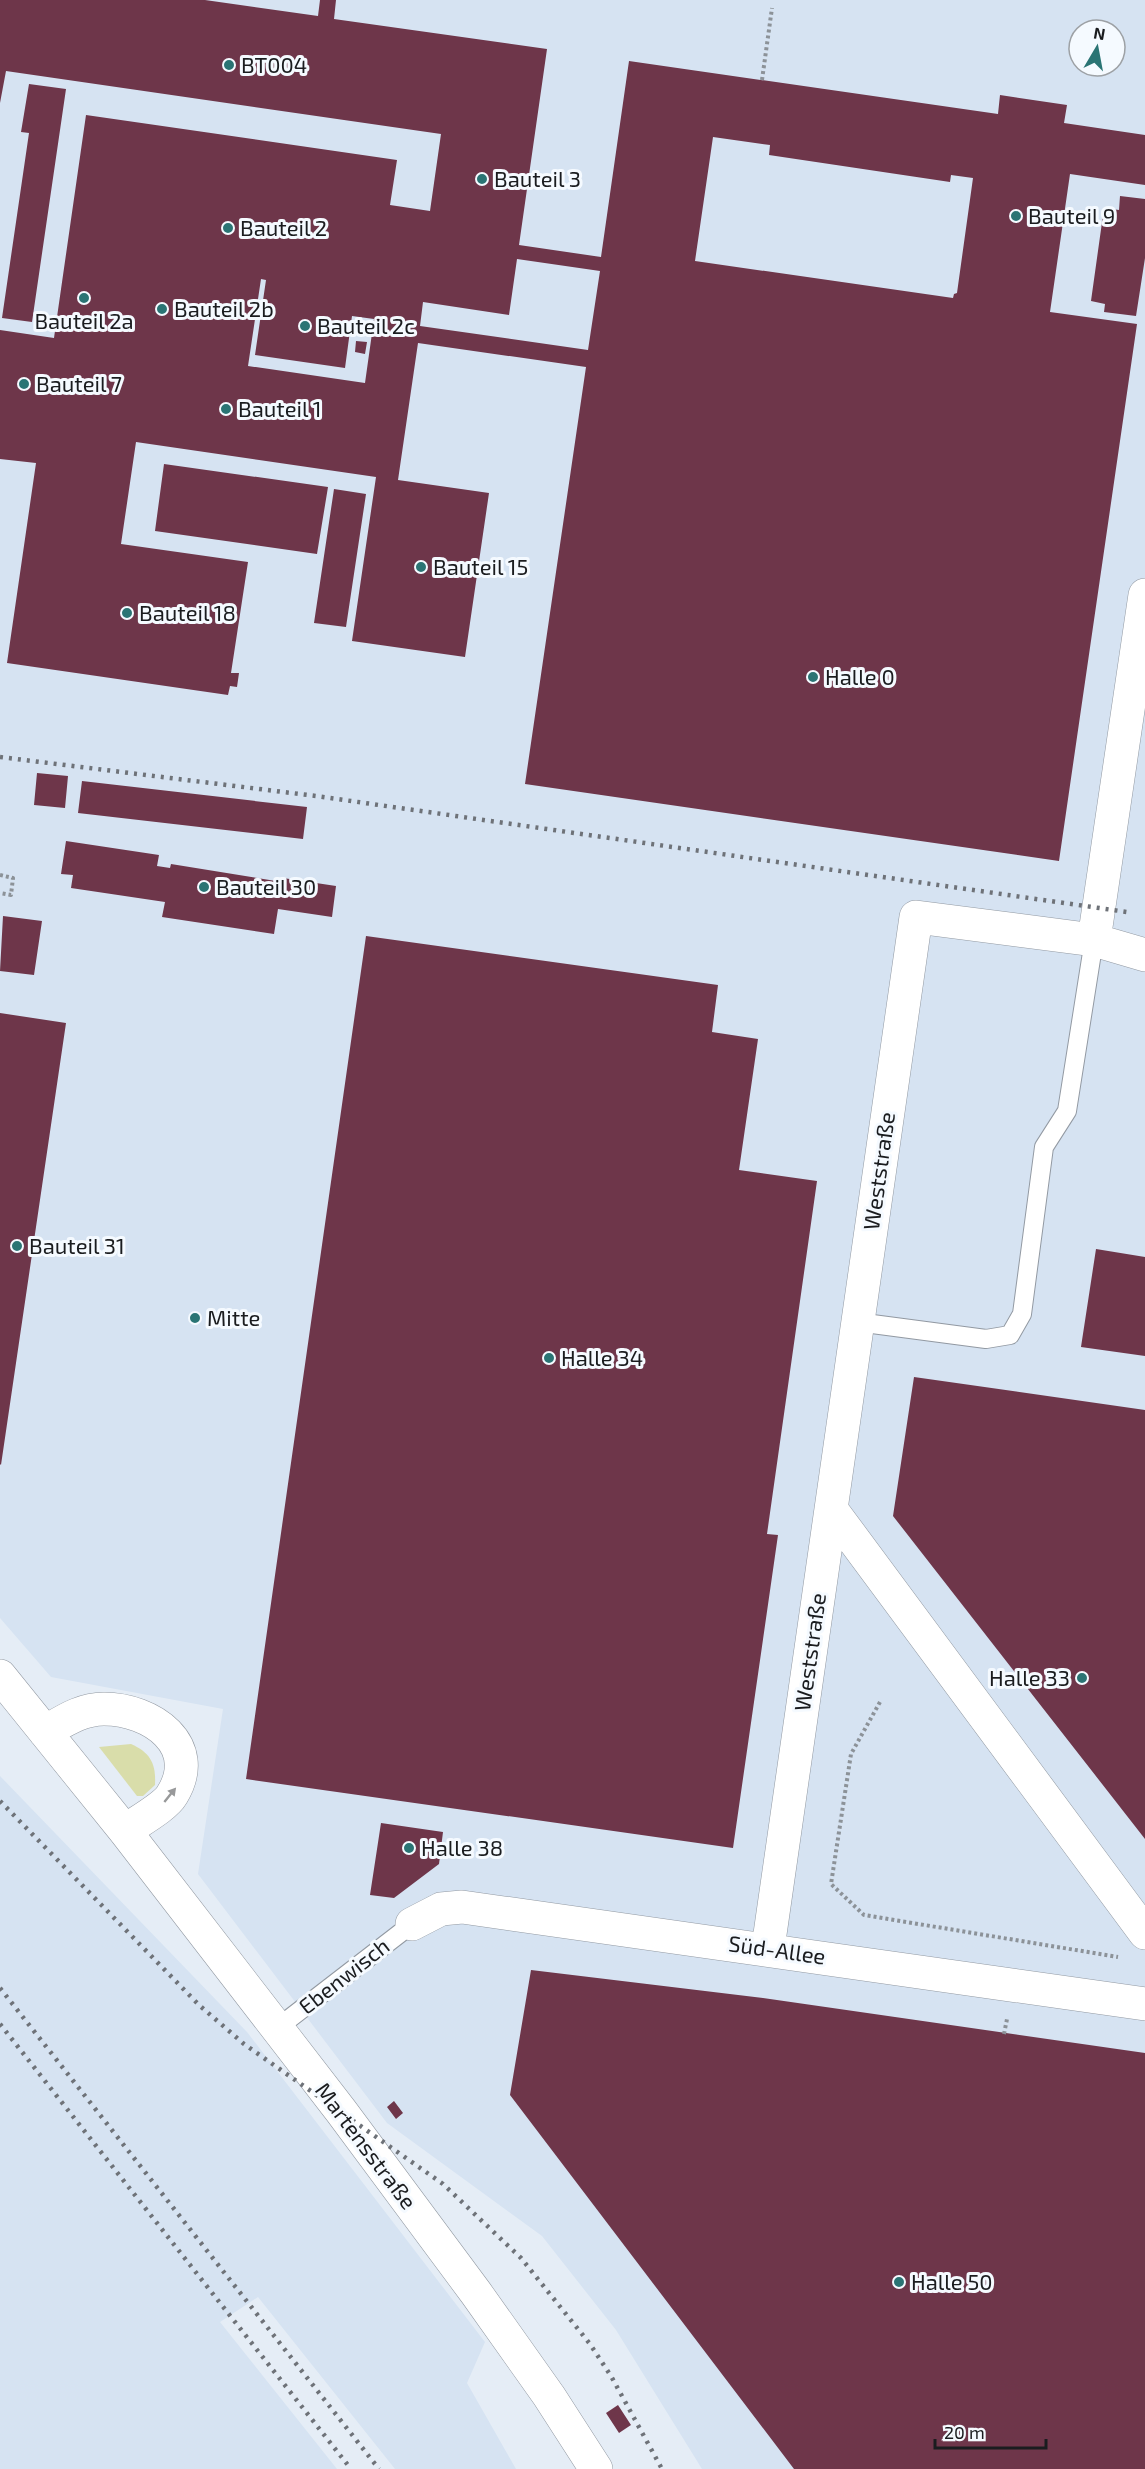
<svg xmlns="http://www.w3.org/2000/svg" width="1145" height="2469" font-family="'Exo 2',sans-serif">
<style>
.built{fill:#d6e3f2;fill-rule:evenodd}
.green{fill:#d9ddaa}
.building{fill:#6e364a;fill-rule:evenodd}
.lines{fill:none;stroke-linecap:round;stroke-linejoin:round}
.service-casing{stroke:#9299a2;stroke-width:20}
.minor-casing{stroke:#9299a2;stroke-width:34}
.path{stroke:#8c9298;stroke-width:4;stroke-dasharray:3 3;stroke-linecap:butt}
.service{stroke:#fff;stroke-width:18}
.minor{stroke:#fff;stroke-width:33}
.rail{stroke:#6e7278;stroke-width:4.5;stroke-dasharray:3 6;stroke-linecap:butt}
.oneway{fill:#98999a}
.poi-dot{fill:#2a7474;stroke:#f5faff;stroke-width:2}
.labels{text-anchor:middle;stroke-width:6;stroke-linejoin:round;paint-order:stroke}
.poi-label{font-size:22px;fill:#1a1c1f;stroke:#f5faff;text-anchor:start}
.street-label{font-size:22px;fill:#1a1c1f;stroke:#f5faff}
</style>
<rect width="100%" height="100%" fill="#e5edf6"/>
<!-- built -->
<path class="built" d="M0,0H1145V2469H702L616,2330L542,2236L387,2123L198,1874L223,1709L51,1677L0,1618ZM1079,30H1115V66H1079Z
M0,1776L247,2032L485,2342L467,2383L516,2469H395L258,2297L220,2322L337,2469H0Z"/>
<!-- green -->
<path class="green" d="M131,1744C151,1753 156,1764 155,1785L143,1796H137L99,1747Z"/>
<!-- building -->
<path class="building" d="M0,0H205L318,16L320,0H336L334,19L547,49L519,245L601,257L629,61L998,114L1000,95L1067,105L1064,123L1145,135V185L1070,174L1050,312L1137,324L1059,861L525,784L586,367L418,343L398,480L489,493L465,657L352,641L376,477L136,442L121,544L248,562L231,673H239L237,687L230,686L228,695L7,663L36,463L0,459V330L54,338L86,115L397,160L390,205L430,211L441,134L6,71L0,103ZM713,137L770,145L769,155L950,182L951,175L973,178L957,293L954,294L953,298L695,261ZM517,259L600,271L588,350L420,326L423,302L509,315ZM261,279L266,280L255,355L345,368L352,316L374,319L365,383L248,366Z
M29,84L66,89L32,322L2,318L29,133L21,132Z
M1120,196L1145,199V258L1136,316L1104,312L1105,304L1091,301L1104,208L1119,210Z
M356,341L367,342L365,354L355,352Z
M164,464L328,487L317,554L155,531Z
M334,489L366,494L346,627L314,623Z
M37,773L68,776L65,808L34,805Z
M82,781L307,807L303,839L78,813Z
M66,841L159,855L157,866L170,868L171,864L282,882L283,878L336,886L332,917L278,909L274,934L162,917L165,902L71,888L73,875L61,874Z
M3,916L42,921L34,975L0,971Z
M366,936L718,985L712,1032L758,1039L739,1170L817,1181L767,1534L778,1535L733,1848L246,1779Z
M0,1013L66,1023L1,1465L0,1464Z
M1096,1249L1145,1257V1356L1081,1347Z
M914,1377L1145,1410V1839L893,1516Z
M381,1823L443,1832L439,1864L394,1898L370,1895Z
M531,1970L763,1998L1145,2053V2469H794L510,2095Z
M394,2101L403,2113L396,2119L387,2107Z
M618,2405L631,2425L619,2433L606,2413Z"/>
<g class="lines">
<defs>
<path id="service" d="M857,1322L986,1339L1010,1335L1022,1314L1044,1147L1067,1111L1094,940
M276,2029L412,1924"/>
<path id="minor" d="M1094,940L1145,955
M831,1509L1145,1933
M0,1676L125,1831L341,2111L476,2293L549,2396L596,2469
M45,1732C64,1721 81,1709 104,1709C151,1709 203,1745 172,1795C165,1807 137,1822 125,1831
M412,1924L441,1909L462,1907L1145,2004
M768,1948L916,917L1094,940L1145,595"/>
</defs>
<!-- service casing -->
<use href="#service" class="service-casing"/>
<!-- minor casing -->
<use href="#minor" class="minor-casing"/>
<!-- path -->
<path class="path" d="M762,80L772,8
M0,875L13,878L11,895L0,893
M880,1702L851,1754L831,1884L864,1915L1118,1957
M1004,2034L1007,2019"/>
<!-- service -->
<use href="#service" class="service"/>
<!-- minor -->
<use href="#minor" class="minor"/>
<!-- rail -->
<path class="rail" d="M0,757L316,796L1127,912
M0,1801L199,2005L244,2044L443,2184L521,2258L590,2344L611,2376L662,2469
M0,1988L379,2469
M0,2024L351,2469"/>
</g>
<!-- one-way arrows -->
<defs><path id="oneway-solid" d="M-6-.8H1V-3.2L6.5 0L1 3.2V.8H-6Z" transform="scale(1.5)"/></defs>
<use class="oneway" href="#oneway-solid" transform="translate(170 1795) rotate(-51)"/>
<!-- markers -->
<g class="poi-dot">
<circle cx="229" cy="65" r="6"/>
<circle cx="482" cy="179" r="6"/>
<circle cx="1016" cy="216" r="6"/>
<circle cx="228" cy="228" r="6"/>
<circle cx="84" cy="298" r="6"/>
<circle cx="162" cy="309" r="6"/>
<circle cx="305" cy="326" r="6"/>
<circle cx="24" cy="384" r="6"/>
<circle cx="226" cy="409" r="6"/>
<circle cx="421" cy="567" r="6"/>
<circle cx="127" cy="613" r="6"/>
<circle cx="813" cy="677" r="6"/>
<circle cx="204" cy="887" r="6"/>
<circle cx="17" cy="1246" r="6"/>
<circle cx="195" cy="1318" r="6"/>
<circle cx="549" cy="1358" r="6"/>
<circle cx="1082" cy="1678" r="6"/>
<circle cx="409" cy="1848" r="6"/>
<circle cx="899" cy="2282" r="6"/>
</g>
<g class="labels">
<!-- poi labels -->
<g class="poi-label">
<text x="241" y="73">BT004</text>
<text x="494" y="187">Bauteil 3</text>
<text x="1028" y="224">Bauteil 9</text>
<text x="240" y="236">Bauteil 2</text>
<text x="174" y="317">Bauteil 2b</text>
<text x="84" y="329" text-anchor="middle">Bauteil 2a</text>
<text x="317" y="334">Bauteil 2c</text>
<text x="36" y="392">Bauteil 7</text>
<text x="238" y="417">Bauteil 1</text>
<text x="433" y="575">Bauteil 15</text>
<text x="139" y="621">Bauteil 18</text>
<text x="825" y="685">Halle 0</text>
<text x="216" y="895">Bauteil 30</text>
<text x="29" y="1254">Bauteil 31</text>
<text x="207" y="1326">Mitte</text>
<text x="561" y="1366">Halle 34</text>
<text x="1070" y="1686" text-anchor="end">Halle 33</text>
<text x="421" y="1856">Halle 38</text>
<text x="911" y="2290">Halle 50</text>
</g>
<!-- street labels -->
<g class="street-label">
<text transform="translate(879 1171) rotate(-82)" y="8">Weststraße</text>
<text transform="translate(810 1652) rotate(-82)" y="8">Weststraße</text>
<text transform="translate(777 1950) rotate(8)" y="8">Süd-Allee</text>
<text transform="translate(344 1976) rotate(-38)" y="8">Ebenwisch</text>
<text transform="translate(366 2146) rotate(53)" y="8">Martensstraße</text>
</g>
</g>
<!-- north arrow -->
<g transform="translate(1097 48) rotate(10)"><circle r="28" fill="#f5faff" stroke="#9da1a5" stroke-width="1.5"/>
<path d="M0-4.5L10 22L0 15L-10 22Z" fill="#2a7474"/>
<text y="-9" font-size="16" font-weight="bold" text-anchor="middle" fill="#1a1c1f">N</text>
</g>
<!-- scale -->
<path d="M935 2439v9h111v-9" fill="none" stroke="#1a1c1f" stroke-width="3"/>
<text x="944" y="2439" font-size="18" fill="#1a1c1f" stroke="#f5faff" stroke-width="4.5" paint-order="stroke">20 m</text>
</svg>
